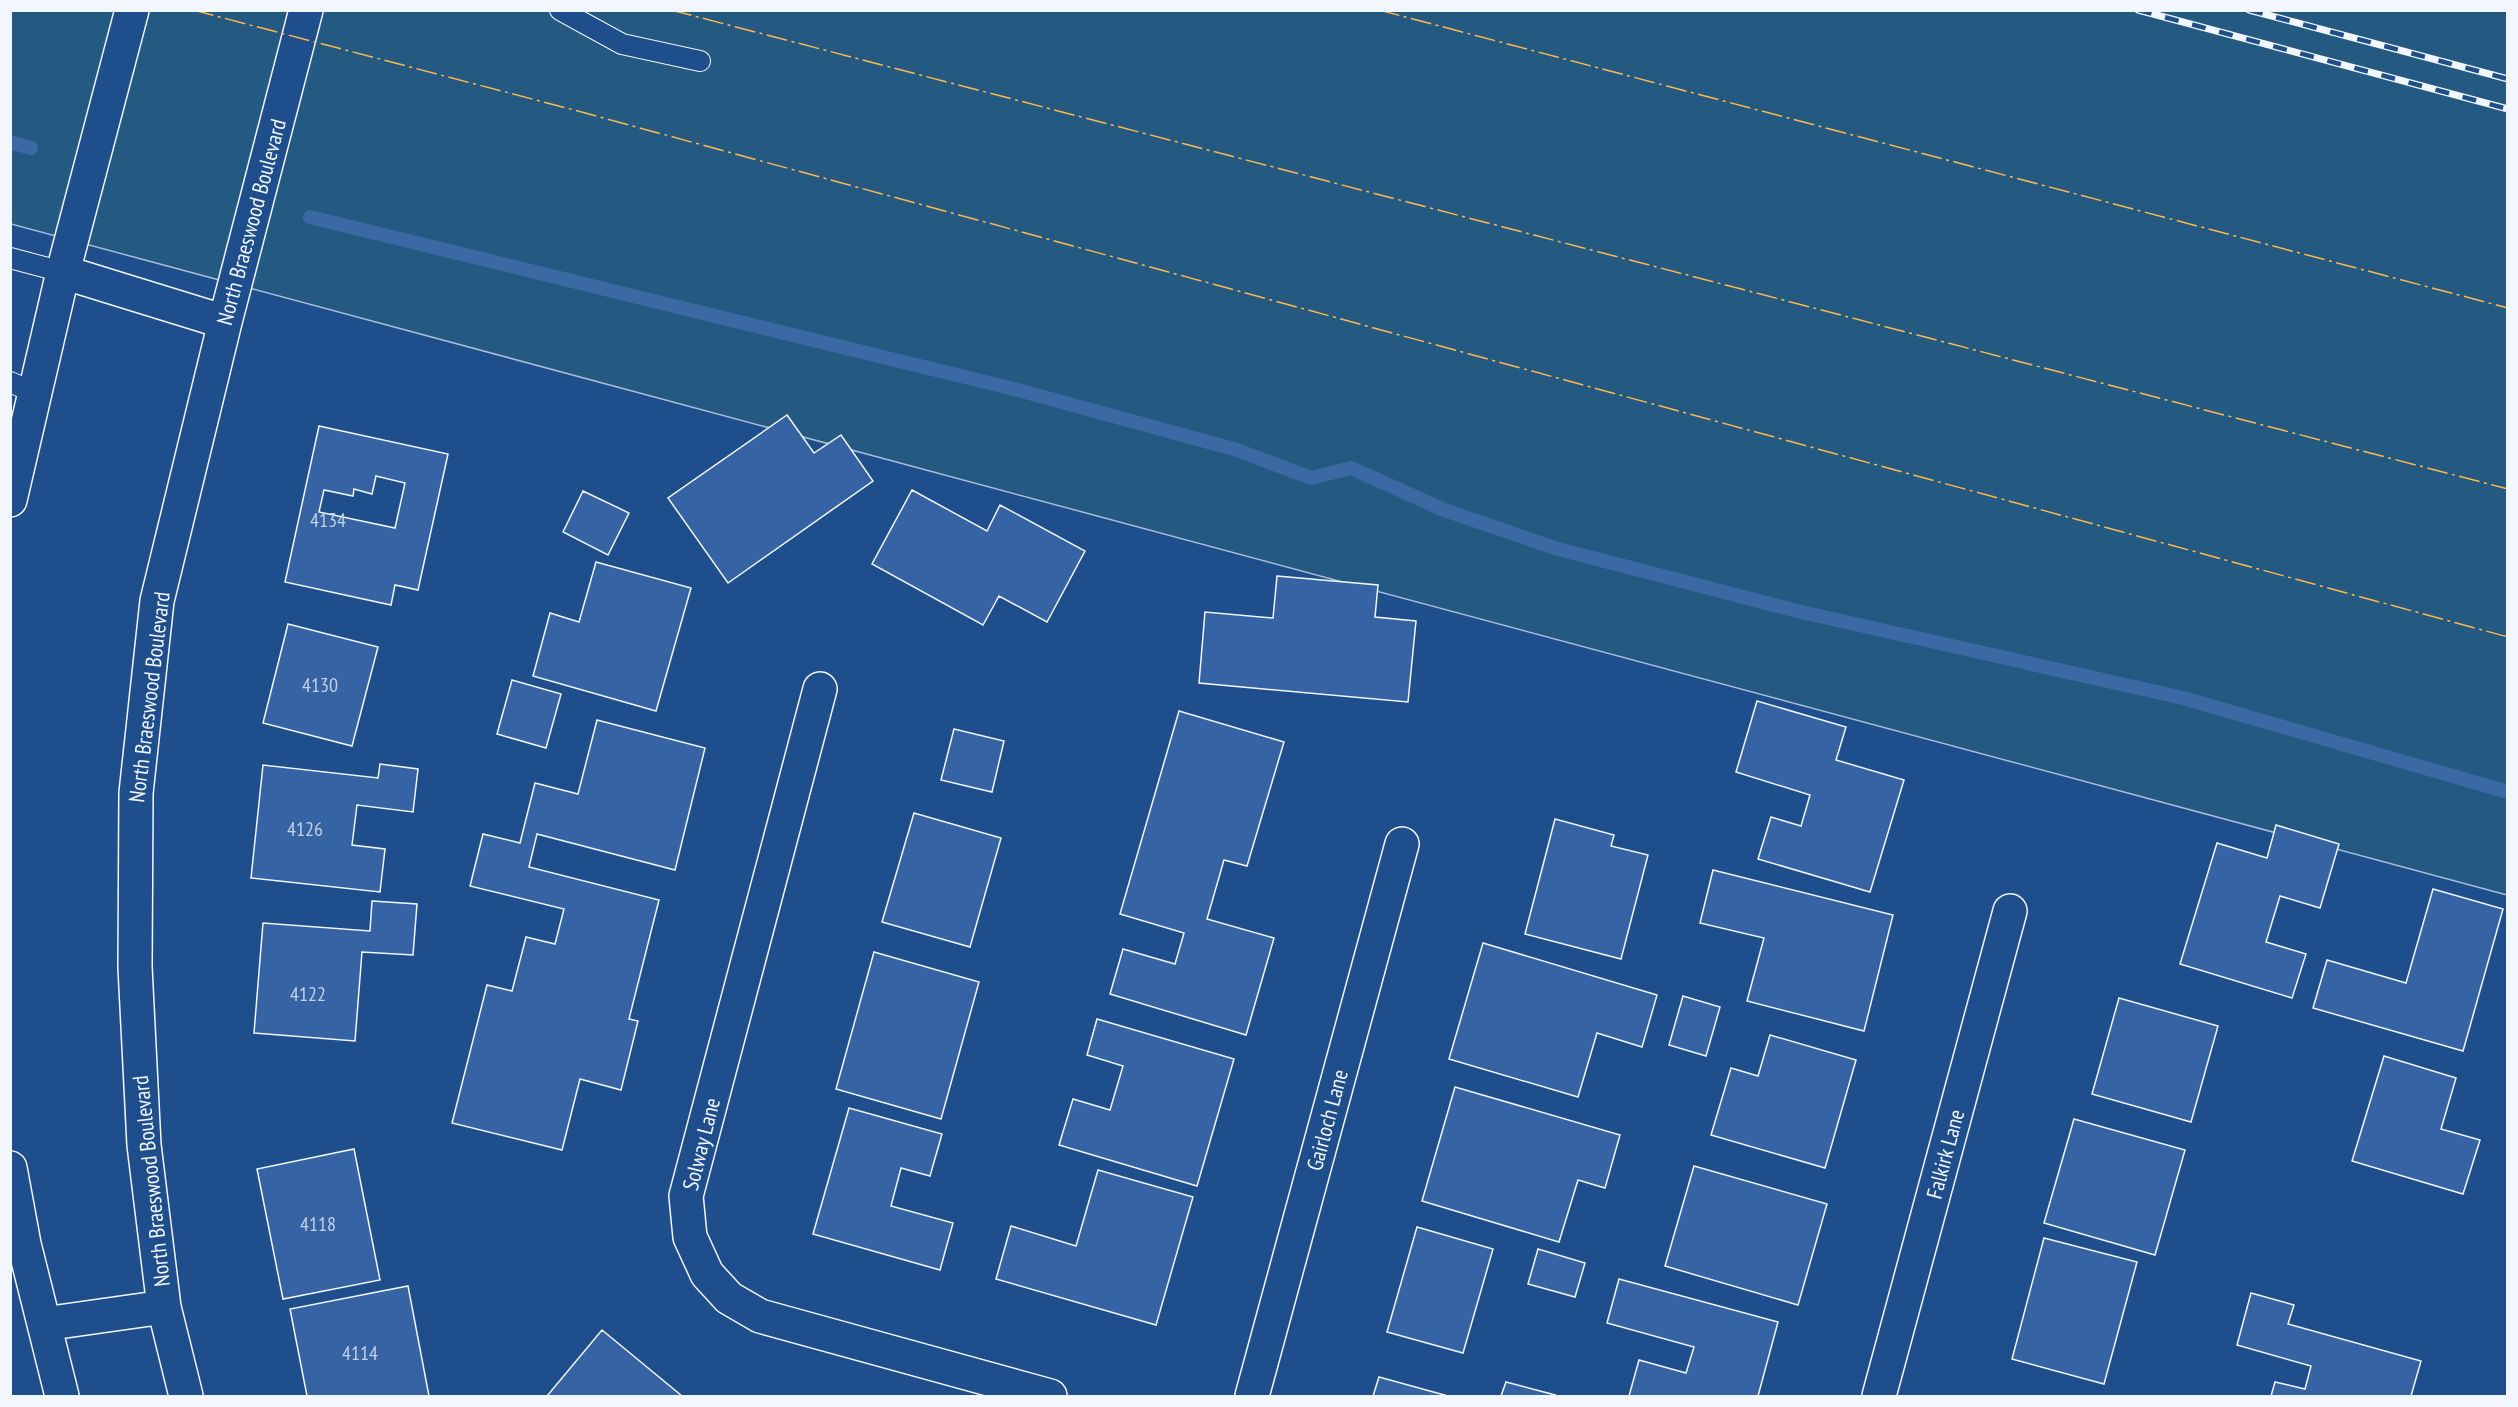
<svg xmlns="http://www.w3.org/2000/svg" width="2518" height="1407" font-family="'PT Sans Narrow',sans-serif">
<style>
.green{fill:#245a82;stroke:#a8bbd7;stroke-width:1.5}
.lines{fill:none;stroke-linecap:round;stroke-linejoin:round}
.stream{stroke:#3b69a3;stroke-width:14}
.building{fill:#3563a3;stroke:#f2f6ff;stroke-width:1.5;fill-rule:evenodd}
.lane-casing{stroke:#f2f6ff;stroke-width:22}
.street-casing{stroke:#f2f6ff;stroke-width:36}
.secondary-casing{stroke:#f2f6ff;stroke-width:36}
.lane{stroke:#1f4e8c;stroke-width:20}
.street{stroke:#1f4e8c;stroke-width:33}
.secondary{stroke:#1f4e8c;stroke-width:33}
.rail-casing{stroke:#f2f6ff;stroke-width:7}
.rail{stroke:#1f4e8c;stroke-width:4.5;stroke-dasharray:14;stroke-linecap:butt}
.power{stroke:#ffb74d;stroke-width:1.5;stroke-dasharray:21 4.5 3 4.5;stroke-linecap:butt}
.labels{text-anchor:middle;stroke-width:4.5;stroke-linejoin:round;paint-order:stroke}
.number-label{font-size:20px;fill:#c3d1e8}
.street-label{font-size:22px;fill:#f2f6ff;stroke:#1f4e8c}
</style>
<rect width="100%" height="100%" fill="#1f4e8c"/>
<!-- green -->
<path class="green" d="M10,11H2507V895L11,224Z"/>
<g class="lines">
<!-- stream -->
<path class="stream" d="M10,142L31,148
M310,217L1014,389L1234,449L1311,478L1351,468L1444,510L1558,549L1797,611L2183,698L2508,792"/>
</g>
<!-- building -->
<path class="building" d="M787,415L814,453L841,435L873,481L728,583L668,498Z
M319,426L448,454L418,590L395,585L391,605L285,582ZM376,476L405,483L395,528L319,512L324,490L353,496L354,489L372,494Z
M912,490L987,531L1000,505L1085,551L1047,622L999,596L983,625L872,564Z
M583,491L629,513L608,555L563,532Z
M596,562L691,588L656,711L533,676L550,613L579,622Z
M1277,576L1378,585L1375,617L1416,621L1408,702L1199,683L1205,612L1273,618Z
M288,624L378,647L352,746L263,723Z
M512,680L561,694L546,748L497,734Z
M1757,701L1846,727L1836,760L1904,780L1870,892L1758,859L1771,817L1801,826L1810,795L1736,772Z
M1179,711L1284,742L1247,866L1224,860L1207,919L1274,938L1246,1035L1110,994L1123,949L1175,964L1184,933L1120,914Z
M597,720L705,748L675,870L537,834L529,867L659,900L629,1019L638,1021L621,1090L580,1079L562,1150L452,1123L487,985L512,991L526,937L555,944L564,909L470,886L483,834L520,843L535,783L578,794Z
M954,729L1004,741L992,792L941,780Z
M380,764L418,769L413,812L357,805L352,845L385,849L380,892L251,878L263,765L378,778Z
M914,813L1001,838L970,947L882,922Z
M1555,819L1614,835L1611,846L1648,855L1621,959L1525,934Z
M2276,825L2339,844L2320,908L2280,896L2266,942L2306,954L2292,998L2180,964L2217,843L2267,858Z
M1713,870L1893,915L1864,1031L1747,1001L1764,938L1700,923Z
M2433,889L2503,909L2463,1051L2313,1008L2327,960L2406,983Z
M372,901L417,904L413,955L362,952L355,1041L254,1033L263,923L370,931Z
M1483,943L1657,995L1642,1047L1597,1033L1578,1097L1449,1059Z
M874,952L979,982L941,1119L836,1089Z
M1683,996L1720,1007L1706,1056L1669,1045Z
M2119,998L2218,1026L2191,1122L2092,1094Z
M1097,1019L1234,1059L1197,1186L1059,1145L1073,1099L1110,1110L1123,1066L1087,1055Z
M1770,1035L1856,1060L1825,1168L1711,1135L1731,1068L1758,1076Z
M2384,1056L2456,1078L2441,1129L2480,1140L2463,1194L2352,1161Z
M1455,1087L1620,1135L1605,1188L1578,1180L1559,1242L1422,1201Z
M849,1108L942,1134L930,1176L901,1168L891,1206L953,1223L940,1270L813,1234Z
M2074,1119L2185,1150L2155,1255L2044,1223Z
M354,1149L380,1280L283,1299L257,1169Z
M1694,1166L1827,1204L1798,1305L1665,1266Z
M1098,1170L1193,1197L1156,1325L996,1279L1011,1226L1076,1246Z
M1417,1227L1493,1249L1463,1353L1387,1332Z
M2044,1238L2137,1262L2104,1384L2012,1359Z
M1538,1249L1585,1263L1575,1297L1528,1284Z
M1619,1279L1778,1322L1758,1396H1629L1639,1360L1686,1373L1694,1347L1607,1323Z
M408,1286L429,1396H307L290,1309Z
M2251,1293L2294,1305L2288,1324L2421,1361L2411,1396H2271L2275,1382L2305,1389L2311,1366L2237,1345Z
M602,1330L682,1396H547Z
M1379,1377L1448,1396H1373Z
M1506,1382L1555,1395L1554,1396H1501Z"/>
<g class="lines">
<defs>
<path id="lane" d="M560,10L622,44L700,61
M10,258L63,272
M10,382L35,393"/>
<path id="street" d="M820,689L686,1196L690,1237L707,1274L729,1298L760,1316L1050,1396
M1252,1396L1402,844
M1879,1396L2010,911"/>
<path id="secondary" d="M63,272L225,322
M10,500L63,272L132,10
M10,1168L24,1244L62,1396
M44,1324L164,1307
M186,1396L164,1307L144,1145L135,967L136,793L157,601L225,322L306,10"/>
</defs>
<!-- lane casing -->
<use href="#lane" class="lane-casing"/>
<!-- street casing -->
<use href="#street" class="street-casing"/>
<!-- secondary casing -->
<use href="#secondary" class="secondary-casing"/>
<!-- lane -->
<use href="#lane" class="lane"/>
<!-- street -->
<use href="#street" class="street"/>
<!-- secondary -->
<use href="#secondary" class="secondary"/>
<defs>
<path id="rail" d="M2138,10L2508,109
M2249,10L2508,79"/>
</defs>
<!-- rail casing -->
<use href="#rail" class="rail-casing"/>
<!-- rail -->
<use href="#rail" class="rail"/>
<!-- power -->
<path class="power" d="M193,10L574,110L2508,637
M671,10L2508,489
M1379,10L2508,308"/>
</g>
<g class="labels">
<!-- number labels -->
<g class="number-label">
<text x="328" y="527">4134</text>
<text x="320" y="692">4130</text>
<text x="305" y="836">4126</text>
<text x="308" y="1001">4122</text>
<text x="318" y="1231">4118</text>
<text x="360" y="1360">4114</text>
</g>
<!-- street labels -->
<g class="street-label">
<text transform="translate(251 222) rotate(-75)" y="8">North Braeswood Boulevard</text>
<text transform="translate(149 697) rotate(-83)" y="8">North Braeswood Boulevard</text>
<text transform="translate(1327 1120) rotate(-75)" y="8">Gairloch Lane</text>
<text transform="translate(701 1144) rotate(-76)" y="8">Solway Lane</text>
<text transform="translate(1945 1154) rotate(-75)" y="8">Falkirk Lane</text>
<text transform="translate(151 1181) rotate(-96)" y="8">North Braeswood Boulevard</text>
</g>
</g>
<!-- border -->
<rect width="2518" height="1407" fill="none" stroke="#f2f6ff" stroke-width="24"/>
</svg>
